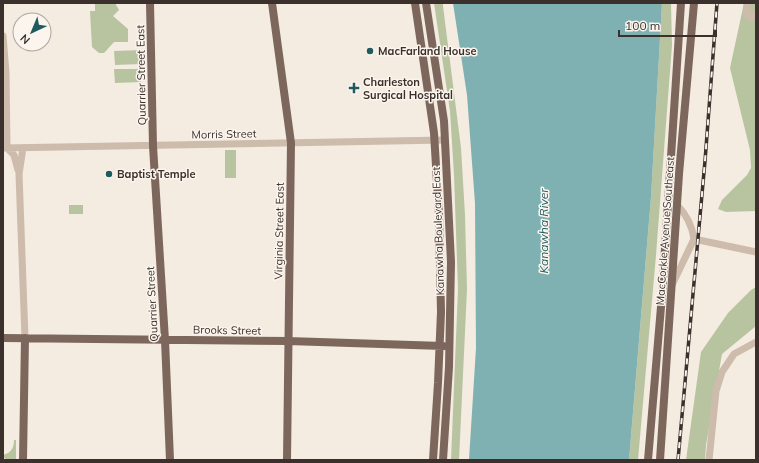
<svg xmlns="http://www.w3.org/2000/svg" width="759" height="463" font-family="Mulish,sans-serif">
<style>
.green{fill:#b8c4a0}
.water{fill:#7fb0b2}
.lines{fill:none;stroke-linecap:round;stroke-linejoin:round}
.minor{stroke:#cdbbac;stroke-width:7}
.major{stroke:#7d675c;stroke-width:8}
.rail-casing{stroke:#3b302b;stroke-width:3.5}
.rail{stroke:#fbf5ee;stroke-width:2;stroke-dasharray:6;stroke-linecap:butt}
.poi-dot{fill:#1f5a5e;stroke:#fbf5ee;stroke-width:1.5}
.labels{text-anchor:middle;stroke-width:3;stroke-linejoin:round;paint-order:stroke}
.poi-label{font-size:11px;font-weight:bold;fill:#3b302b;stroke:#fbf5ee;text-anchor:start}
.street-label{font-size:11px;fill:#3b302b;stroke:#fbf5ee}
.water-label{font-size:12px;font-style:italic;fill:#1f5a5e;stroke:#fbf5ee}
</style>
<rect width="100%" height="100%" fill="#f4ebe1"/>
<!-- green -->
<path class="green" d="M95,3H115L119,10L113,16L128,29V42H114L104,53H99L92,47L90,11H95Z
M434,3H443V6L461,148L465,215L467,289L459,460H451L458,289L454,175L450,111Z
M662,3H671L672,45L656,255L638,460H629L651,197Z
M744,3H756V211L726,212L718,209L722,200L747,175L751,168L750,150L730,68Z
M141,50V64L115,65L114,51Z
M114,69H141V82L115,83Z
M225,150H236V178H225Z
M69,205H83V214H69Z
M756,287V326L722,354L706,445L705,460H686L701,352L728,313L751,290Z
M14,440H16V460H7L3,457V455C11,453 14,448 14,440Z"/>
<!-- water -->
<path class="water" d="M453,3H662L651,197L629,460H469L476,348L475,203L467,95Z"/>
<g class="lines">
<!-- minor -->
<path class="minor" d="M747,3V15L752,18L756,13
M3,36L6,73L7,148L14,155L18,170
M3,148L445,140
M23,148L19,174L25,338
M694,239L756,252
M672,285L694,239C692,225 686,214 677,205
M709,460L716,391L722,372L734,354L756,342"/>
<!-- major -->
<path class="major" d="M150,3L153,146L165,340L170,460
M272,3L291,143L287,460
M415,3L434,133L439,215L441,312L438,383L433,460
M426,3L444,121L451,262L449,367L443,460
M3,338L288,341L443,346
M23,460L25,338
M648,460L662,295L681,3
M660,460L679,174L694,3"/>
<defs>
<path id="rail" d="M678,460L705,161L717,3"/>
</defs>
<!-- rail casing -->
<use href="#rail" class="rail-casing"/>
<!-- rail -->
<use href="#rail" class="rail"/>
</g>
<!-- markers -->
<g class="poi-dot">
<circle cx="370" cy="51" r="4"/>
<path d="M352 82h4v4h4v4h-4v4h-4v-4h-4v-4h4z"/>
<circle cx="109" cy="174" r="4"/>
</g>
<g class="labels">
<!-- poi labels -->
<g class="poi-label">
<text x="378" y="55">MacFarland House</text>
<text x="363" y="86">Charleston<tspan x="363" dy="13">Surgical Hospital</tspan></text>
<text x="117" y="178">Baptist Temple</text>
</g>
<!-- street labels -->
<g class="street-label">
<text transform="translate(141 75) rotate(-91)" y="4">Quarrier Street East</text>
<text transform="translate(224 134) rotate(-1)" y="4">Morris Street</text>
<text transform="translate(279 231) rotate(-89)" y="4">Virginia Street East</text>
<text transform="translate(438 231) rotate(-92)" y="4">Kanawha Boulevard East</text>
<text transform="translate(665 231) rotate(-86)" y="4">MacCorkle Avenue Southeast</text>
<text transform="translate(152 304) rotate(-93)" y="4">Quarrier Street</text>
<text transform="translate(227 330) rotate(1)" y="4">Brooks Street</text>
</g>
<!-- water labels -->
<g class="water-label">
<text transform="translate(544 231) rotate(-90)" y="4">Kanawha River</text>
</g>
</g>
<!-- border -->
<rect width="759" height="463" fill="none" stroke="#3b302b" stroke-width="8"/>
<!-- north arrow -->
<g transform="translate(32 32) rotate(224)"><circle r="19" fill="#fbf5ee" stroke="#aea6a0"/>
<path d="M0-3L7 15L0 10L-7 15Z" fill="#1f5a5e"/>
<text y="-6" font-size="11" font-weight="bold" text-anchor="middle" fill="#3b302b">N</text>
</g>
<!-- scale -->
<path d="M619 30v6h97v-6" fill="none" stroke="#3b302b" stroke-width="2"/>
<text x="625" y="30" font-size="12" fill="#3b302b" stroke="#fbf5ee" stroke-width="3" paint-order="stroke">100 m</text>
</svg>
